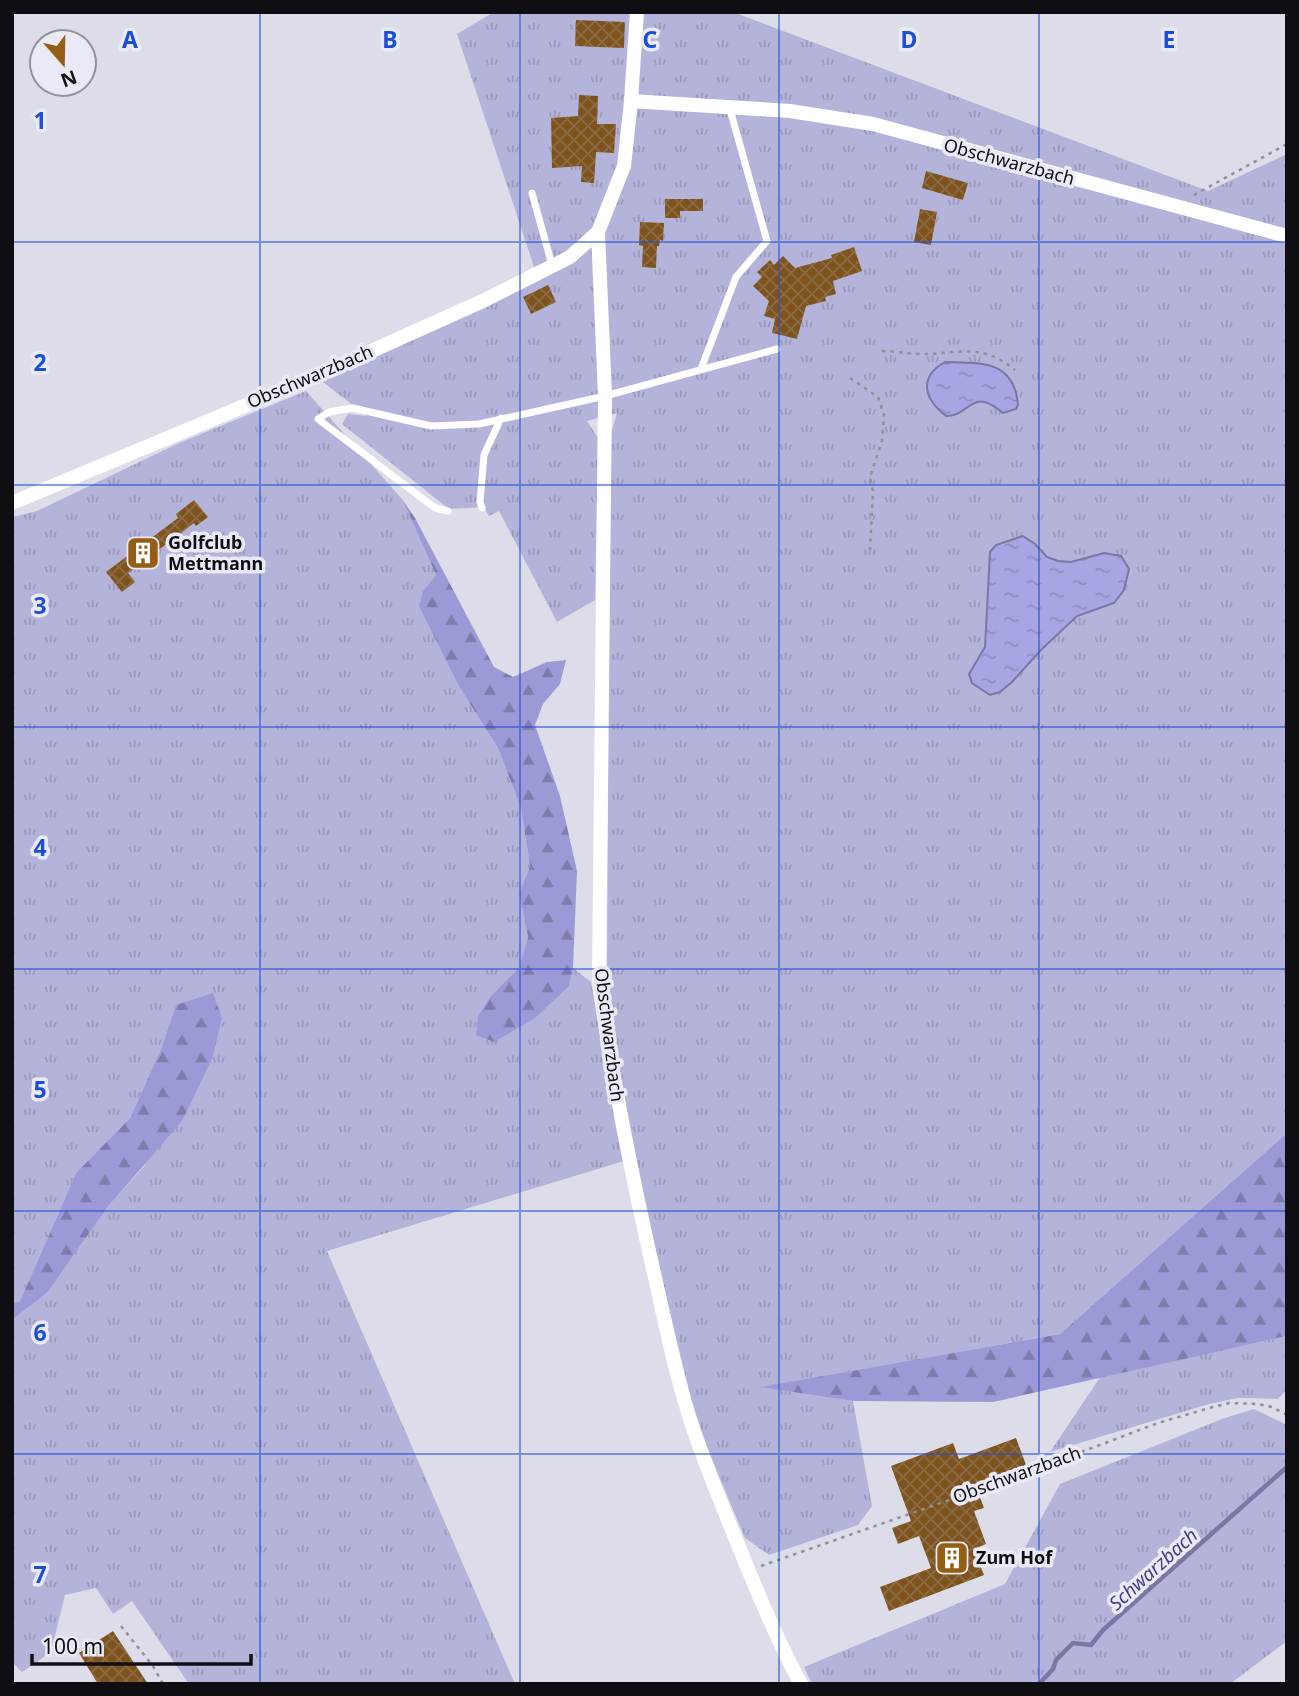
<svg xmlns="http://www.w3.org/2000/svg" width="1299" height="1696" font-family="'Noto Sans',sans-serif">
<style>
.grass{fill:url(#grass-tufts)}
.forest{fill:url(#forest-firs)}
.water{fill:url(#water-ripples);stroke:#7978a5;stroke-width:2}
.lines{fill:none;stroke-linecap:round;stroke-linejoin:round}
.stream{stroke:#7978a5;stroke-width:4.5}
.building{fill:url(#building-cross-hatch)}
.path{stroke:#90909a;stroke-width:2.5;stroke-dasharray:3.5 5;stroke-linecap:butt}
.lane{stroke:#fff;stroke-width:7}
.street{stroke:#fff;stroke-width:14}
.grid{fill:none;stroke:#1d4ed8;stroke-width:2;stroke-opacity:0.55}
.labels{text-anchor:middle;stroke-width:7;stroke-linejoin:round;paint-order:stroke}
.street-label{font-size:18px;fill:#0f0f13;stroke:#eaeaf7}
.poi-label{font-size:18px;font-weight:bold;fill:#0f0f13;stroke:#eaeaf7;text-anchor:start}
.water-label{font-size:19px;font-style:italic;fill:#473e88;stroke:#eaeaf7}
.grid-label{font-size:23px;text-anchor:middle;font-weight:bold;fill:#1d4ed8;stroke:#eaeaf7;stroke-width:7;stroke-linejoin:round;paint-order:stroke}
</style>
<defs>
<pattern id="grass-tufts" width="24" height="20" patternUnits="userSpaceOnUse" patternTransform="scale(1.75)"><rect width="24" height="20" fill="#b4b3da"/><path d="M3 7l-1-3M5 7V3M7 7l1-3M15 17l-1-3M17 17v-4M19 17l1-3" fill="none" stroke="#9a99ba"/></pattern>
<pattern id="forest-firs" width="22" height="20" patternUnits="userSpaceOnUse" patternTransform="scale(1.75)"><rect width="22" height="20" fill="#9c99d7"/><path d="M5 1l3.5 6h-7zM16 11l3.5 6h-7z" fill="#7e7bad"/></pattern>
<pattern id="water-ripples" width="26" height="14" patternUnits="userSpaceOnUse" patternTransform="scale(1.75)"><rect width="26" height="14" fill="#a7a5e3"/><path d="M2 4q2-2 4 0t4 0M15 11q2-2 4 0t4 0" fill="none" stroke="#8f8dc2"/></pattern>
<pattern id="building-cross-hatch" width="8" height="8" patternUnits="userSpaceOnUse" patternTransform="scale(1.75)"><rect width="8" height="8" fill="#7e531d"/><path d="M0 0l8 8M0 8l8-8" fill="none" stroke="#8c6c44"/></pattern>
</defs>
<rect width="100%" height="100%" fill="#ddddea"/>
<!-- grass -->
<path class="grass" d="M494,12H733L1208,191L1287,154V1133L1060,1334L763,1387L853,1401L872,1506L858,1525L769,1555L745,1538L697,1424L627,1134L607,980L610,437L617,413L587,421L598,438L595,600L557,622L499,511L489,516L484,507L449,509L342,424L348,414L367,416L311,373L535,270L457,34Z
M306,391L402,499L436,575L423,591L460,688L498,748L521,808L530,866L519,894L528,937L519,969L490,997L478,1016L569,986L573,968L591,982L624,1161L327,1251L515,1684H189L132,1601L113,1614L96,1588L65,1595L51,1652L22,1672L12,1662V1320L48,1292L106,1209L145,1165L176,1005L161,1049L130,1118L76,1173L20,1301L12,1304V517L37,511L179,443Z
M1287,1336V1389L1278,1399L1238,1398L1209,1404L1050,1452L1101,1376Z
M1254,1409L1287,1425V1641L1230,1684H812L804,1667L1005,1584L1060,1484L1222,1419Z"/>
<!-- forest -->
<path class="forest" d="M402,499L415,518L494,667L513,677L547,662L566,660L560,684L543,704L535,725L560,796L577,871L573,968L569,986L535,1018L494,1042L476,1035L478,1016L490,997L519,968L528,937L519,894L530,866L521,808L498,748L460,688L419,606L423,591L436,575Z
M213,993L222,1018L212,1059L182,1121L106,1209L48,1292L12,1320V1304L20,1301L76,1173L130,1118L161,1049L176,1005Z
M1287,1133V1336L993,1402L853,1401L760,1387L1060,1334Z"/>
<!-- water -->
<path class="water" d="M945,362C980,363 1014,359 1018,405L1016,409L1003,413C971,385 970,417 946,416C924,399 918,377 945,362Z
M1023,536L1035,544L1047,557L1058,561L1071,562L1104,553L1121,556L1129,569L1124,590L1114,603L1077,616L1041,650L1012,682L1000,692L990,695L972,683L969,674L985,647L990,552L996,545Z"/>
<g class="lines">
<!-- stream -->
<path class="stream" d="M1039,1684L1053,1669L1056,1660L1073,1643L1091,1645L1103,1630L1287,1467"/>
</g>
<!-- building -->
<path class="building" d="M576,20L625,22L624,48L575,46Z
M579,95L598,96L597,124H616L614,153L596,152L594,183L581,182L582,166L552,168L551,118L578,116Z
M926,171L968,183L963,200L922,188Z
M665,199H703V211H680V218H665Z
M920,209L937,212L931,245L914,242Z
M640,222L664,223L663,241L660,240L659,246H657L656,268L642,267L643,246L639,245Z
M854,247L862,271L833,281L836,294L825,297L826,301L806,306L797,339L772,333L775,319L764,316L769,301L753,286L762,277L757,272L770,260L774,265L783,256L795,268L832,258L831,255Z
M548,285L556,302L531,314L523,297Z
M194,500L208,517L196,526L194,523L128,573L135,582L122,592L106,572L178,518L176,514Z
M1016,1438L1026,1465L975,1484L984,1508L974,1511L986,1544L974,1549L984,1575L889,1611L880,1587L931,1568L919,1536L898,1544L892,1528L911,1521L891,1466L953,1443L959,1459Z
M113,1631L148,1684H98L79,1653Z"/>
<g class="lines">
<!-- path -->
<path class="path" d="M1194,195L1287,144
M882,351C895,351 908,354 921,354C961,354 980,342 1015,370
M850,378L878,397L884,415L882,441L870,477L873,491L870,550
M761,1566L1015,1477L1158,1423L1213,1407L1229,1403L1258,1404L1272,1407L1287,1415
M121,1626L153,1666L163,1684"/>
<!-- lane -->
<path class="lane" d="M532,193L552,265
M701,369L736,277L767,241L729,106
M482,508L480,502L484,455L501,418
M448,511L435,508L318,419L329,412L353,408L431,426L479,424L605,396L777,349"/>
<!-- street -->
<path class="street" d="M637,12L631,101L624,166L598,232L605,396L599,981C611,1072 629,1161 649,1251C663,1311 674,1372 694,1431C710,1477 729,1523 748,1569C764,1608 780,1646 801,1684
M631,101L790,111L873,124L1287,236
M12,503L316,376L485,300L570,257L598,232"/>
</g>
<!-- grid -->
<path class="grid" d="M260,12V1684M520,12V1684M779,12V1684M1039,12V1684M12,242H1287M12,485H1287M12,727H1287M12,969H1287M12,1211H1287M12,1454H1287"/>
<!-- icons -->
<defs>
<symbol id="building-square" viewBox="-11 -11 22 22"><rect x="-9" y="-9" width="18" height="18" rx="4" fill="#945e14" stroke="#eaeaf7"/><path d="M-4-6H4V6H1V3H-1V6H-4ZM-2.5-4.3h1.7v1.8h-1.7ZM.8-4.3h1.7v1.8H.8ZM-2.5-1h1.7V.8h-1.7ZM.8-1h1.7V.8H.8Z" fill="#fff"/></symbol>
</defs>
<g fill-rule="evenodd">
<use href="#building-square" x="124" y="534" width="38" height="38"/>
<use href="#building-square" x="933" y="1539" width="38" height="38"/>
</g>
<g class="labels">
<!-- street labels -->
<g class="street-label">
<text transform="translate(1009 162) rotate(15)" y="6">Obschwarzbach</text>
<text transform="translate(310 377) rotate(-23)" y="6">Obschwarzbach</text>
<text transform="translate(609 1035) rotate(83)" y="6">Obschwarzbach</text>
<text transform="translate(1017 1475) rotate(-20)" y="6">Obschwarzbach</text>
</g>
<!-- poi labels -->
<g class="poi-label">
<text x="168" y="549">Golfclub<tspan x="168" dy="21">Mettmann</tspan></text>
<text x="976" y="1564">Zum Hof</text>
</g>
<!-- water labels -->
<g class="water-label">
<text transform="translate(1153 1569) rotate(-42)" y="7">Schwarzbach</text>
</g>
</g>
<g class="grid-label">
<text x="130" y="48">A</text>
<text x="390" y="48">B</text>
<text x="650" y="48">C</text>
<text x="909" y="48">D</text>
<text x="1169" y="48">E</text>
<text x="40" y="129">1</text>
<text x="40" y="371">2</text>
<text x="40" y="614">3</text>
<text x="40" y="856">4</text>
<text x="40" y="1098">5</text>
<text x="40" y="1341">6</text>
<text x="40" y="1583">7</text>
</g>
<!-- border -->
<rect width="1299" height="1696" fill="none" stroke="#0f0f13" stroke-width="28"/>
<!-- north arrow -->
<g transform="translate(63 63) rotate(160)"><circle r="33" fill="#eaeaf7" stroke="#92929c" stroke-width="2"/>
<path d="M0-5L12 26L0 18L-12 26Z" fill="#945e14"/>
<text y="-10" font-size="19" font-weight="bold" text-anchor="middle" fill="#0f0f13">N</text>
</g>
<!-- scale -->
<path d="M32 1654v10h219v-10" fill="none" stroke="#0f0f13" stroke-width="3.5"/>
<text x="42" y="1654" font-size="21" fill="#0f0f13" stroke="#eaeaf7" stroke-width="5" paint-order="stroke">100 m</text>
</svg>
